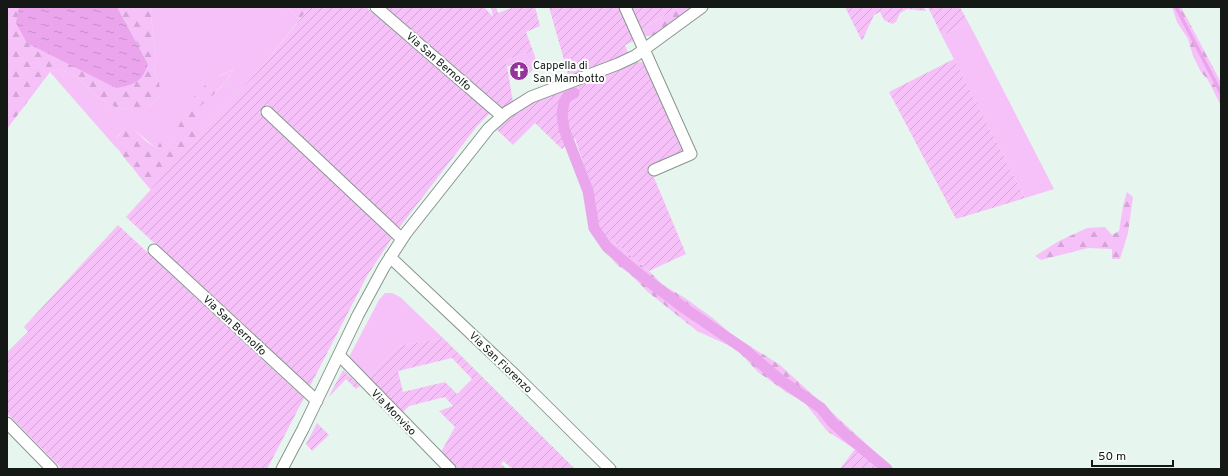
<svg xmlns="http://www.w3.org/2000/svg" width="1228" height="476" font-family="Overpass,sans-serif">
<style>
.grass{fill:#f6c1f8}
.forest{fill:url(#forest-firs)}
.garden{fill:url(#garden-furrows);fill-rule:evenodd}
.water{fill:url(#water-ripples)}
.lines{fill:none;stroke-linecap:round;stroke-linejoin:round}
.stream{stroke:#eaa5ed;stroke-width:3.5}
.canal{stroke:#eaa5ed;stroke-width:11}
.minor-casing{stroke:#88968e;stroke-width:13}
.minor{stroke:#fff;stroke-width:11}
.labels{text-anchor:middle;stroke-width:4;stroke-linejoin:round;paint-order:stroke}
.street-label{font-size:11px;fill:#141916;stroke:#fcfffd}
.poi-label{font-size:11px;fill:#141916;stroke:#fcfffd;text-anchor:start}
</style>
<defs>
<pattern id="forest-firs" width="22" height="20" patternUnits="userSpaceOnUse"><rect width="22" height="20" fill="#f6c1f8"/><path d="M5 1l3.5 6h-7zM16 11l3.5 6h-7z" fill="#d2a5d4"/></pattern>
<pattern id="garden-furrows" width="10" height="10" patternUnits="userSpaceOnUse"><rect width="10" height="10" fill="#f6c1f8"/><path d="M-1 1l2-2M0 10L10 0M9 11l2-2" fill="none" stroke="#d2a5d4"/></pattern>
<pattern id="water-ripples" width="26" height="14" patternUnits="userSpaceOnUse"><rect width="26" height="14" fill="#eaa5ed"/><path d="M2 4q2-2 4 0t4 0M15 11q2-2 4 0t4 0" fill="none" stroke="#c88dca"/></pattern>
</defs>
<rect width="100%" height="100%" fill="#e6f5ed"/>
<!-- grass -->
<path class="grass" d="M150,7H285L300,19L265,63L202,133C199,127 195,119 197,112C199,102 210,98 216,92C223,86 229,77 234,69L219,76L173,137C167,137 159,143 157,148C146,141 138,130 126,128L118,135L117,146L119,151L50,72L58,69L75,75L98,97L115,107L127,110L149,107L159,96V83L154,70L156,59Z
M968,22L976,37L1054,189L1025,198L942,36Z
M533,51C538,65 538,65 527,75V65L507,66L506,60Z
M385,293H392L400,297L443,338L399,346L368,377L349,357L379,300Z"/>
<!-- forest -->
<path class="forest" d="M7,7H19V8L148,64L117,7H150L156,59L154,70L159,83L160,90L159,96L149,107L141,110H127L115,107L98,97L75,75L58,69L50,72L7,129Z
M285,7H310L300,19Z
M679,7H695L659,33L650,36H644L640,30Z
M1172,7H1181L1216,73L1221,83V106L1208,80L1201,72L1193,56L1188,39L1177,22Z
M235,69C229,76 223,85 217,91C199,109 192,105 202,133L151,190C144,182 138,175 132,167C122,155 107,141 126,128H132L147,142L157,148C160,141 165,137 173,137C179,127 183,116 188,106C199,86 216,77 235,69Z
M1127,192L1133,197L1128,233L1120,259H1112V249L1088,248L1041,260L1035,256L1059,241L1087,228L1105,227L1112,235L1119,231L1123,206Z
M600,231L649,271L663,285L685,298L714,319L731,334L780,365L894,469H885L827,431L805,403L786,392L758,372L741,354L730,346L697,331L648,292L630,274L616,264L605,250Z"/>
<!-- garden -->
<path class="garden" d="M310,7H366L490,113L477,126L399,228L267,104L259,112L392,238L367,276L310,386L126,217L265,63Z
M385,7H484L493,17L491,7H496L498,13L514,7H535L540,26L526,32L533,51L506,60L513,102L504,109Z
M549,7H619L634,41L625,45L628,53L622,57L581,73L568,74Z
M629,7H679L640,30Z
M845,7H924L926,11L907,9L900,13L896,22L892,24L884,20L880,12L874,15L862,41Z
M928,7H960L968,22L942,36Z
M954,59L1025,198L956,219L889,92Z
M639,62H642L647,67L687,152L650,168L686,254L649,271L600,231L591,187L575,138L562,149L535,123L513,145L496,129L517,111L531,101Z
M118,225L304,398L267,469H62L7,413V353L28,332L24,327Z
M443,338L574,468L572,469H513L503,461L501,464L507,469H458L441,452L455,427L439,411L453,406L445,397L409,406L403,412L368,377L399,346ZM452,358L472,379L457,394L445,382L403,392L398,371Z
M343,370L360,386L356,389L346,379L328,398Z
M317,423L329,435L312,451L306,444Z
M855,449L885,469H840Z"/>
<!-- water -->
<path class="water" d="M19,7H117L148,64C142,82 134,85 116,88L27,43L16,23Z"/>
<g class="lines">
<!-- stream -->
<path class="stream" d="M1176,7L1221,93"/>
<!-- canal -->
<path class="canal" d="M574,93L567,97L564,102L562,114L564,129L588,191L594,228L607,247L639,274L684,308L744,349L779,379L821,408L832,422L845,434L887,469"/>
<defs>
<path id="minor" d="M376,7L502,116
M625,7L691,154L654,170
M267,112L402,239
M154,250L317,401
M390,257L515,375L610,469
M339,355L450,469
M7,423L52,469
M282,469L303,429L358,315L384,267L406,233L489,128L507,112L531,97L618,64L635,56L702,7"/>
</defs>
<!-- minor casing -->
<use href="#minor" class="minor-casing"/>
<!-- minor -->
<use href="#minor" class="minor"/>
</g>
<!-- icons -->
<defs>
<symbol id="church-disc" viewBox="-11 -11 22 22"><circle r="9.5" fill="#95339b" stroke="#fcfffd"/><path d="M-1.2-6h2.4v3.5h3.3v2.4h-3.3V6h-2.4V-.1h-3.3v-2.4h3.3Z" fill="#fff"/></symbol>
</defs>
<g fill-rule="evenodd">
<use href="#church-disc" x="508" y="60" width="22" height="22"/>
</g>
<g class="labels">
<!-- street labels -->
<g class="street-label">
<text transform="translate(439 61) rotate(41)" y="4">Via San Bernolfo</text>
<text transform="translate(235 325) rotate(43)" y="4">Via San Bernolfo</text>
<text transform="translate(501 362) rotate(44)" y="4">Via San Fiorenzo</text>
<text transform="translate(394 412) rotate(46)" y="4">Via Monviso</text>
</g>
<!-- poi labels -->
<g class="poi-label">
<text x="533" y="69">Cappella di<tspan x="533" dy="13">San Mambotto</tspan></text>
</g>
</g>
<!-- border -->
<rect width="1228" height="476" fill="none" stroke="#141916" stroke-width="16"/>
<!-- scale -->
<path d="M1092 460v6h81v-6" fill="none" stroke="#141916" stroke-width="2"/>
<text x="1098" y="460" font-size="12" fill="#141916" stroke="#fcfffd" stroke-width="3" paint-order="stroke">50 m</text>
</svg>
